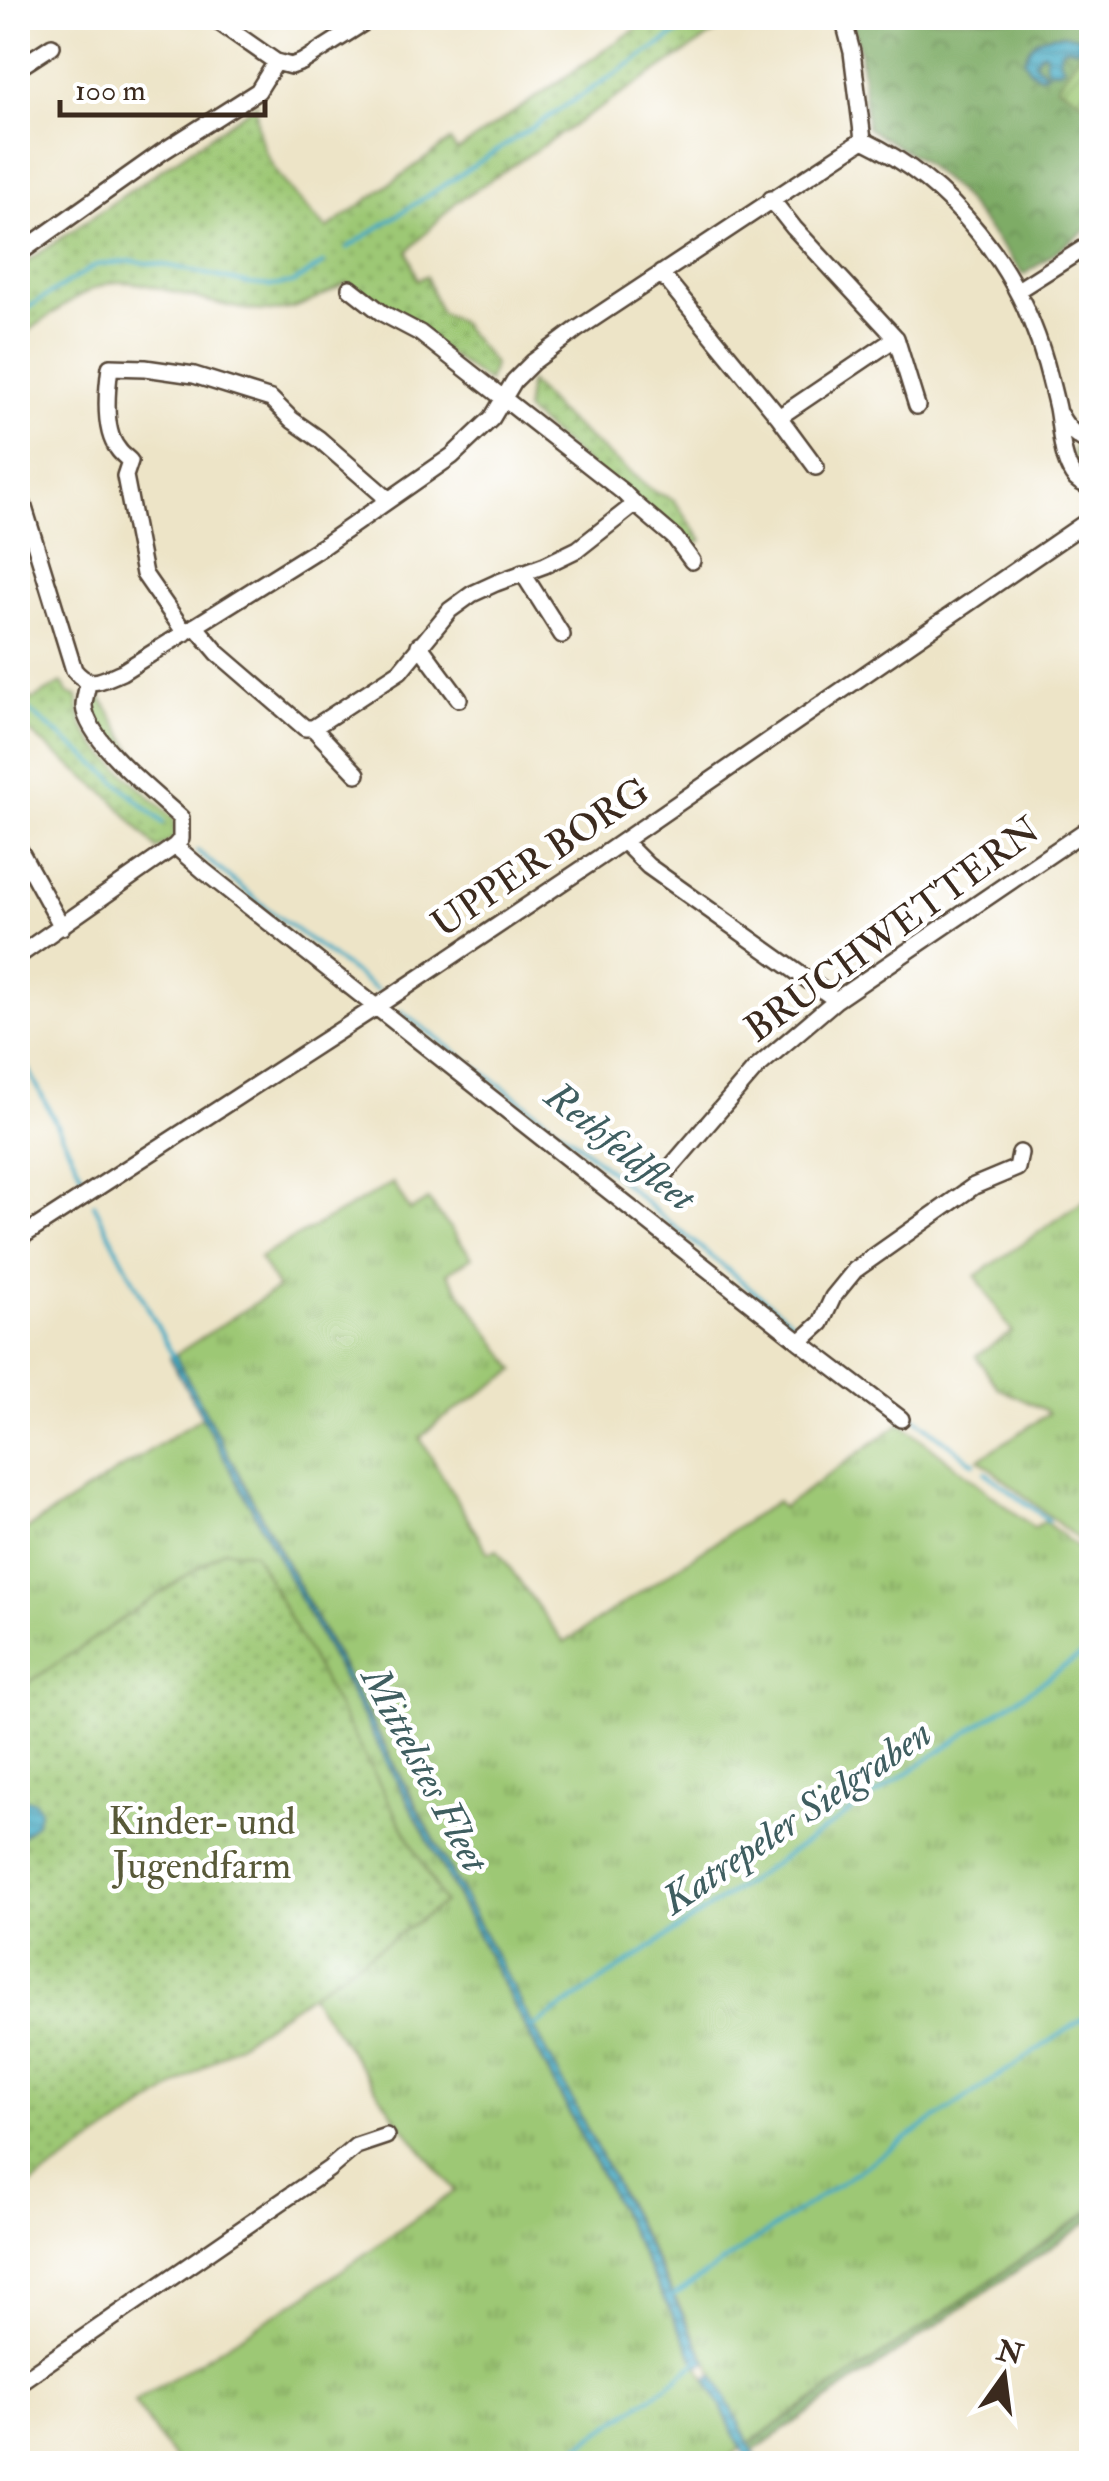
<svg xmlns="http://www.w3.org/2000/svg" width="1109" height="2481" font-family="'IM FELL Double Pica',serif">
<style>
.grass{fill:url(#grass-tufts);stroke:#6c794a;stroke-width:2.5}
.forest{fill:url(#forest-crowns);stroke:#5c6b42;stroke-width:2.5;fill-rule:evenodd}
.park{fill:url(#park-dots);stroke:#6c794a;stroke-width:2.5}
.garden{fill:url(#garden-furrows);stroke:#6c794a;stroke-width:2.5}
.water{fill:url(#water-rules);stroke:#406a71;stroke-width:2.5}
.lines{fill:none;stroke-linecap:round;stroke-linejoin:round}
.stream{stroke:#45abc4;stroke-width:4}
.minor-casing{stroke:#564637;stroke-width:20}
.minor{stroke:#fff;stroke-width:15}
.labels{text-anchor:middle;stroke-width:9;stroke-linejoin:round;paint-order:stroke}
.street-label{font-size:38px;fill:#3b2a1e;stroke:#fff}
.park-label{font-size:38px;fill:#585938;stroke:#fff}
.water-label{font-size:40px;font-style:italic;fill:#3f5e60;stroke:#fff}
</style>
<defs>
<pattern id="grass-tufts" width="24" height="20" patternUnits="userSpaceOnUse" patternTransform="scale(2.5)"><rect width="24" height="20" fill="#9dc875"/><path d="M3 7l-1-3M5 7V3M7 7l1-3M15 17l-1-3M17 17v-4M19 17l1-3" fill="none" stroke="#81a35f"/></pattern>
<pattern id="forest-crowns" width="20" height="18" patternUnits="userSpaceOnUse" patternTransform="scale(2.5)"><rect width="20" height="18" fill="#7eac66"/><path d="M2 6a3 3 0 1 1 6 0M12 15a3 3 0 1 1 6 0" fill="none" stroke="#688c53"/></pattern>
<pattern id="park-dots" width="8" height="8" patternUnits="userSpaceOnUse" patternTransform="scale(2.5)"><rect width="8" height="8" fill="#9dc875"/><path d="M2 2h.1M6 6h.1" fill="none" stroke="#81a35f" stroke-width="1.8" stroke-linecap="round"/></pattern>
<pattern id="garden-furrows" width="10" height="10" patternUnits="userSpaceOnUse" patternTransform="scale(2.5)"><rect width="10" height="10" fill="#9dc875"/><path d="M-1 1l2-2M0 10L10 0M9 11l2-2" fill="none" stroke="#81a35f"/></pattern>
<pattern id="water-rules" width="6" height="5" patternUnits="userSpaceOnUse" patternTransform="scale(2.5)"><rect width="6" height="5" fill="#45abc4"/><path d="M0 2.5h6" fill="none" stroke="#3b8b9f"/></pattern>
</defs>
<rect width="100%" height="100%" fill="#fff"/>
<filter id="ink" filterUnits="userSpaceOnUse"><feTurbulence type="fractalNoise" baseFrequency=".01" numOctaves="2"/><feDisplacementMap in="SourceGraphic" scale="20" xChannelSelector="R" yChannelSelector="G"/><feConvolveMatrix kernelMatrix="1 2 1 2 8 2 1 2 1" color-interpolation-filters="sRGB"/></filter>
<filter id="wash" filterUnits="userSpaceOnUse"><feTurbulence type="fractalNoise" baseFrequency=".0048" numOctaves="4" result="noise"/><feDisplacementMap in="SourceGraphic" scale="40" xChannelSelector="R" yChannelSelector="G"/><feGaussianBlur stdDeviation="2.25" result="paint"/><feColorMatrix in="noise" values="0 0 0 0 0 0 0 0 0 0 0 0 0 0 0 0 0 1.4 0 .05"/><feComposite in="paint" operator="in"/></filter>
<g filter="url(#wash)">
<rect width="100%" height="100%" fill="#ede4c7"/>
<!-- grass -->
<path class="grass" d="M1080,445L1091,452V476L1082,473L1073,455L1075,447Z
M102,699L133,751L154,779L181,803L176,804C154,784 102,743 93,716C91,711 91,705 90,700Z
M393,1183L410,1211L428,1200L472,1257L447,1273L516,1370L438,1422L420,1438L488,1553L497,1550L564,1643L777,1501L782,1508L901,1423L1034,1528L1044,1521L1091,1558V2211L924,2327L749,2443L659,2266L389,1753L175,1355L278,1288L259,1258Z
M1091,1196V1550L979,1459L1048,1414L1045,1410L998,1388L976,1356L1012,1332L976,1276Z
M202,1417C373,1731 537,2048 698,2366L711,2387L741,2448L718,2464L177,2463L134,2402L305,2296L455,2191L396,2118L310,1994L443,1903L224,1550L18,1690V1535Z"/>
<!-- forest -->
<path class="forest" d="M851,18H1091V36L1057,86L1091,106V226L1024,275L959,193L919,159L867,128L860,52ZM1063,34L1066,47L1061,50L1059,60L1045,64L1047,53H1040L1034,62L1042,69L1040,76L1030,70L1024,60C1033,38 1039,35 1063,34Z
M1091,2211V2220L753,2451L749,2443L924,2327Z"/>
<!-- park -->
<path class="park" d="M652,18H738L455,203L408,251L417,280L426,276L440,313L458,321L494,364L488,382L347,282C327,293 307,306 284,310C247,315 206,300 170,291C154,287 135,281 117,282C85,285 44,321 18,339V268L257,104C252,156 293,194 327,229L450,141L457,151Z
M529,382L559,413L601,449L653,491L674,500L702,540L688,549L525,411Z
M62,683L68,694L77,696L82,725L96,746L174,819V838L157,849L111,798L18,723V688L32,700Z
M224,1550L254,1553L444,1903L18,2194V1690Z"/>
<!-- garden -->
<path class="garden" d="M1091,36V106L1057,86Z"/>
<!-- water -->
<path class="water" d="M1063,34L1080,37L1081,45L1077,49L1066,47L1061,50L1059,60L1064,66L1060,70H1048L1045,64L1046,53H1041L1034,62L1047,73L1040,76L1030,70L1024,60C1033,38 1039,35 1063,34Z
M175,1355L551,2059L707,2362L698,2366C528,2027 352,1691 170,1358Z
M18,1797L35,1801L40,1809L36,1823L18,1840Z
M711,2375H715L759,2463H749L707,2379Z"/>
<g class="lines">
<!-- stream -->
<path class="stream" d="M347,248L701,18
M18,314L96,265L132,261L170,266L250,284L271,286L293,283L324,263
M18,702L108,774L163,823
M197,851L268,909L377,990
M401,1011L575,1141L658,1213L802,1330
M18,1048L84,1179
M94,1204L175,1360
M815,1340L974,1463
M985,1472L1048,1520
M532,2028L1092,1648
M673,2296L1092,2013
M553,2464L674,2381L700,2359"/>
</g>
</g>
<g filter="url(#ink)">
<g class="lines">
<defs>
<path id="minor" d="M213,18L276,62L291,66L302,62L371,18
M843,18L852,52L863,140
M18,68L52,46
M18,254L162,152L258,91L276,62
M661,273L779,417L896,338L794,228L771,199
M1018,290L1092,243
M896,338L917,406
M1060,415C1067,429 1077,437 1092,444
M779,417L816,467
M18,488L74,670C90,690 102,680 122,672L323,546L452,456L492,418L514,381L533,362L576,330L863,140C953,183 1019,268 1046,364C1050,379 1054,394 1057,408C1061,429 1061,457 1073,475C1077,482 1084,485 1092,487
M635,504L675,538L692,561
M522,572L562,635
M195,626L218,653L305,728H313L400,671L450,610L472,594L496,583L545,565L578,549L635,504L623,492L420,333L382,313L350,288
M185,633L144,574L125,476L130,461C126,457 121,454 118,449C103,431 107,389 110,367L145,368L194,375L271,399L292,420L319,439L389,500
M419,645L459,699
M88,683C87,690 84,699 84,706C87,741 155,794 181,818V839L175,846L204,871L800,1342L901,1419
M313,728L357,774
M623,841L648,866L836,1000
M18,847L62,927
M18,956L175,846
M658,1182L755,1069L836,1000L1092,826
M18,1239L376,1007L600,857L1092,518
M800,1342L821,1323L833,1297L855,1270L974,1186L1017,1168L1020,1153
M18,2383L329,2169L356,2146L386,2136"/>
</defs>
<!-- minor casing -->
<use href="#minor" class="minor-casing"/>
<!-- minor -->
<use href="#minor" class="minor"/>
</g>
</g>
<g class="labels">
<!-- street labels -->
<g class="street-label">
<text transform="translate(540 857) rotate(-34)" y="13">UPPER BORG</text>
<text transform="translate(892 929) rotate(-36)" y="13">BRUCHWETTERN</text>
</g>
<!-- park labels -->
<g class="park-label">
<text x="202" y="1834">Kinder- und<tspan x="202" dy="44">Jugendfarm</tspan></text>
</g>
<!-- water labels -->
<g class="water-label">
<text transform="translate(621 1146) rotate(39)" y="14">Rethfeldfleet</text>
<text transform="translate(426 1769) rotate(62)" y="14">Mittelstes Fleet</text>
<text transform="translate(796 1816) rotate(-34)" y="14">Katrepeler Sielgraben</text>
</g>
</g>
<!-- margin -->
<rect width="1109" height="2481" fill="none" stroke="#fff" stroke-width="60"/>
<!-- north arrow -->
<g transform="translate(1004 2376) rotate(14)" stroke="#ffffff" stroke-width="8" paint-order="stroke">
<path d="M0-8L18 38L0 25L-18 38Z" fill="#3b2a1e"/>
<text y="-15" font-size="28" font-weight="bold" text-anchor="middle" fill="#3b2a1e">N</text>
</g>
<!-- scale -->
<path d="M60 100v15h205v-15" fill="none" stroke="#3b2a1e" stroke-width="5"/>
<text x="75" y="100" font-size="30" fill="#3b2a1e" stroke="#ffffff" stroke-width="8" paint-order="stroke">100 m</text>
</svg>
